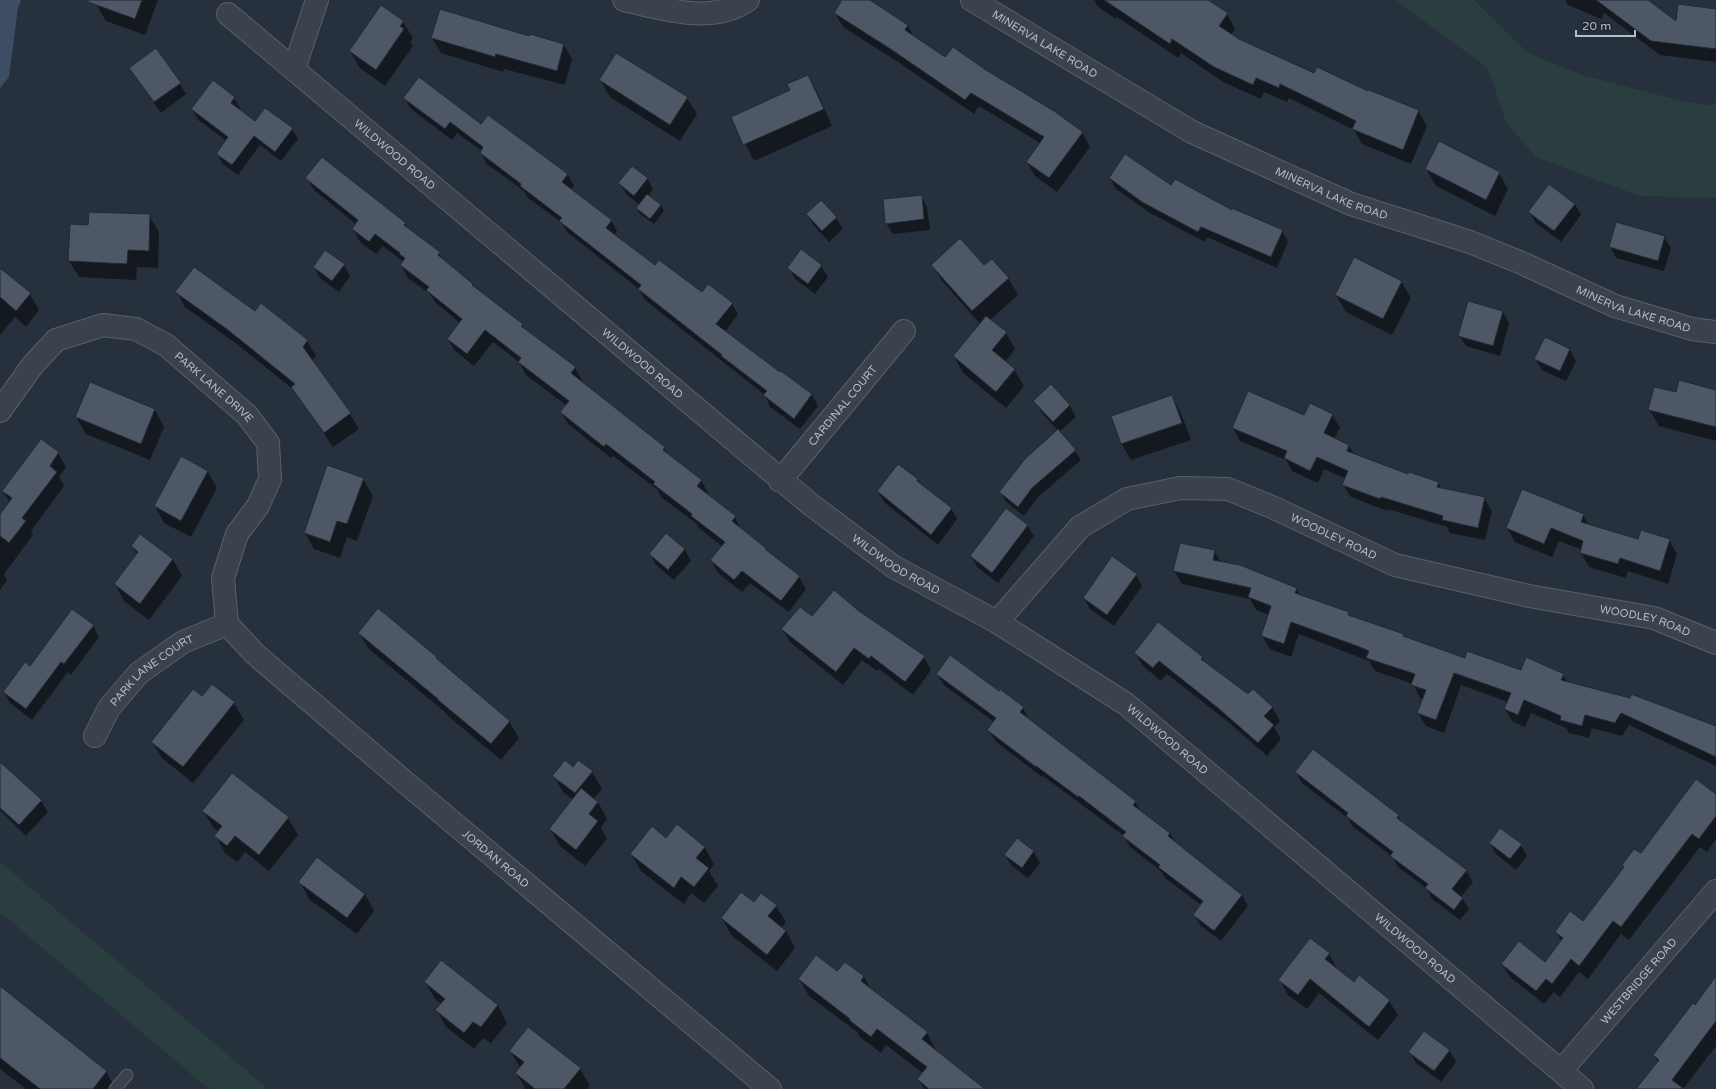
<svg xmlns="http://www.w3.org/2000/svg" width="1716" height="1089" font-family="'Varela Round',sans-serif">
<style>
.green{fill:#2a3d3f}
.water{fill:#3e4d64}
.shadow{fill:#0007}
.building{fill:#4d5765;stroke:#222934}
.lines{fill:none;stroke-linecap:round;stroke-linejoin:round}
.lane-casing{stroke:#59606b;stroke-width:13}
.street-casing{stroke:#59606b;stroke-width:24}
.lane{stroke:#3b424d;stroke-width:11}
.street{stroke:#3b424d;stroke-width:22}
.labels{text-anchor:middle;stroke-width:4;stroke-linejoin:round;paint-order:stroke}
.street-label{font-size:11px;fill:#b7bdc8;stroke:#202732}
</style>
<rect width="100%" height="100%" fill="#27303d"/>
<!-- green -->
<path class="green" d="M1395,0H1474L1528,53L1582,75L1682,101L1708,105L1716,103V198L1639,196L1536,157L1506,122L1488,68Z
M0,862L268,1089H209L205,1086L0,912Z"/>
<!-- water -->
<path class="water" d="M0,0H21L18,8L9,77L0,88Z"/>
<!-- shadow -->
<path class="shadow" d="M98,0H158L145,35L106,21L96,4Z
M843,0H868L907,25L914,37L945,59L986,71L1082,132L1090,147L1057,192L1035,176L1027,162L1040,143L979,106L974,114L901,64L843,27L835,13Z
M1094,0H1206L1227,14L1235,29L1231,35L1238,40L1315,75L1418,111L1427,126L1411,164L1362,144L1354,130L1289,98L1287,102L1264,92L1261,99L1223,82L1181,53L1178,58L1117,17L1116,19L1098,7Z
M1565,0H1646L1677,23L1716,10V62L1660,55L1604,13L1601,19L1568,5Z
M403,22L413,38L410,42L413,46L385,86L360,68L350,51Z
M530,37L564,45L572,59L565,85L504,69L503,72L441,53L432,38Z
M130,68L180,84L186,94L161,113Z
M808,76L817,92L832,126L754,161L732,117L791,91Z
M600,80L687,98L697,114L680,141L610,97Z
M234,98L240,108L239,110L255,122L292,129L298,139L281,161L260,145L238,175L223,164L217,154L227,141L198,120L192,109Z
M404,98L481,125L488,116L568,175L574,186L571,190L611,220L617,231L614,235L656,267L702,294L732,304L738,314L725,332L780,374L782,372L812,395L818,406L800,429L770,407L765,395L645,300L639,289L567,232L562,223L527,197L524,191L487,164L481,153L482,151L457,133L452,140L411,109Z
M1426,169L1499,173L1508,189L1495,216L1436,186Z
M307,178L405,223L409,231L439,253L443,260L473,284L476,290L522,325L524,329L575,368L582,380L581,382L664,448L669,456L701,480L708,493L707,495L735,517L741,530L799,577L806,589L789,612L750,583L742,592L718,573L711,560L723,547L699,528L696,523L661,497L657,489L613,456L611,458L568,424L561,412L566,405L526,375L519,362L493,342L474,366L455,351L448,339L460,323L435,302L430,294L408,278L401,265L404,262L383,246L376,254L360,242L353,229L357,225L314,190Z
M647,178L653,189L648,196L661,205L664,211L654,224L640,214L637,209L640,205L626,194L620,183Z
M1110,178L1171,187L1282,231L1288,242L1277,268L1207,237L1205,242L1150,213L1116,189Z
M921,196L927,207L930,230L893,234L886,223Z
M821,202L836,218L843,229L829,242L814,226L807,215Z
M1575,204L1581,215L1561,242L1536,223L1529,212Z
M149,215L159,232L158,268L137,267L136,280L79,277L69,261Z
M1664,237L1671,248L1664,271L1616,258L1610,247Z
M344,265L350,276L339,292L320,278L314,267Z
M932,265L984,267L1008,278L1018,295L990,320L1006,333L1015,349L1005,362L1014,369L1024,386L1006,408L963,373L954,356L980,324L942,281Z
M821,266L828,277L815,294L795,279L789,268Z
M0,269L30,294L39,310L26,327L15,317L0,335Z
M1401,281L1411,298L1392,335L1346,312L1336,295Z
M177,292L255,312L261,304L307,341L316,356L312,361L350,414L359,429L333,447L294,390L238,345L185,307Z
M1503,312L1509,323L1500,356L1466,346L1459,335Z
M1570,350L1576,361L1566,381L1542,370L1535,359Z
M1051,386L1070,406L1076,417L1059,432L1075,451L1081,460L1037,498L1024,516L1006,502L1001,493L1058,431L1041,412L1035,401Z
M1716,391V441L1659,426L1649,409L1677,394Z
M1172,397L1181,413L1191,440L1131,460L1121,443Z
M155,410L164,427L150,460L86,434L76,417Z
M1332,415L1340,427L1334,439L1349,446L1354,454L1409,476L1438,482L1442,489L1484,498L1492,511L1485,540L1450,533L1447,527L1388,509L1387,511L1351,497L1343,485L1346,479L1324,469L1318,483L1292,471L1286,460L1240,441L1233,428L1304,416Z
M58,453L66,467L59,477L64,486L31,531L33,535L4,574L7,580L0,590V516L10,503L3,491Z
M898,465L918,480L921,486L951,508L957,519L938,545L885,503L878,492Z
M208,472L217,488L191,537L164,523L155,506Z
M363,479L373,496L357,541L347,537L340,558L314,549L305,533Z
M1583,515L1589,525L1638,540H1669L1677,554L1668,584L1628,571L1626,578L1589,567L1581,553L1582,550L1559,541L1552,557L1515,542L1507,528Z
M1027,525L1034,536L998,583L977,567L971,556Z
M140,535L173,560L182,576L149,620L124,601L115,584L137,555L132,546Z
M666,535L685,550L691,561L674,580L656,565L650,554Z
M1214,551L1221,562L1296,589L1301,596L1348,613L1350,617L1403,634L1406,638L1466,659L1521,671L1563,675L1568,683L1712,726L1713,724L1716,725V766L1629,725L1622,736L1592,728L1589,738L1569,733L1566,728L1531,713L1525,727L1513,722L1505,709L1508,702L1461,685L1444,733L1426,726L1418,713L1423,700L1420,698L1413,684L1375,671L1369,661L1299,634L1291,657L1270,649L1262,636L1269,615L1256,610L1250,599L1182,584L1174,571Z
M1136,575L1142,586L1114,626L1090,609L1084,598Z
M858,611L924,657L931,670L913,695L879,669L877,671L862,660L843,685L790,642L782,629L812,618Z
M93,626L99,637L71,675L68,672L32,720L10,703L4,692L30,667Z
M359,633L436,658L439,662L509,721L519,738L501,760L448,716L446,713L369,649Z
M1135,653L1202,657L1206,664L1248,696L1272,707L1280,721L1274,727L1281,739L1267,756L1227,721L1167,674L1161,681L1143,666Z
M937,674L999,693L1023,708L1029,719L1135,802L1141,811L1170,833L1175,842L1242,895L1248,906L1221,941L1201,926L1194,915L1201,905L1165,878L1161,871L1130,847L1124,836L1043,776L1042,777L995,741L988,730L994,722L944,685Z
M202,698L234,703L244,720L193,783L162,758L152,742Z
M573,768L592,772L602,789L593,799L598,802L607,819L601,827L607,839L585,866L560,846L550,829L573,800L563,792L554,776Z
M1296,772L1398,816L1403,824L1466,871L1473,882L1461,897L1469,909L1460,920L1432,899L1426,888L1398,867L1392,856L1353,827L1349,819L1302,783Z
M0,774L41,801L48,812L26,836L0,810Z
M1716,796V839L1707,852L1700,847L1629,940L1621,934L1588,979L1579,972L1560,997L1554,992L1544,1004L1510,977L1502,964L1545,963L1562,942L1556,932L1583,922L1624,868L1623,865L1641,854Z
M203,811L288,818L298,835L269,871L245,852L237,862L225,853L216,836L219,832L213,827Z
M677,826L705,848L714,864L709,871L718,886L704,903L691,893L684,904L641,871L631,854L666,839Z
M1017,839L1034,852L1040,863L1028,878L1012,866L1005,855Z
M1490,843L1521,845L1527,856L1516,870L1496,854Z
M300,882L365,894L374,911L357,934L309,899Z
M776,906L786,922L781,928L786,931L795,948L777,971L731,935L722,918Z
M1329,954L1337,968L1336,970L1354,984L1360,977L1389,1001L1398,1015L1378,1040L1319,993L1307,1009L1288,995L1280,980Z
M441,962L498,1006L507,1023L491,1043L483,1038L474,1049L446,1027L437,1010L441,1004L435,999L425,982Z
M845,963L864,977L872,991L927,1033L936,1050V1051L984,1089H924L919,1079L923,1073L886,1045L881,1053L860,1037L857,1032L809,996L799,979L837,973Z
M1716,978V1046L1683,1089H1644L1658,1062L1654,1056Z
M0,987L106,1071L116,1089H26L0,1069Z
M1425,1032L1450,1051L1456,1062L1441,1082L1416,1063L1410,1052Z
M510,1051L580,1069L590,1086L587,1089H526L516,1073L520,1067Z"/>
<!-- building -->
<path class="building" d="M88,0H142L135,19L88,2Z
M842,0H870L908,25L905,30L945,57L953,47L986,70L1054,111L1083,132L1049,178L1026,162L1044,137L971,93L965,100L892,50L834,13Z
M1104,0H1208L1228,13L1219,26L1239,39L1314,73L1317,67L1368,91L1369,90L1419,110L1403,150L1352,129L1356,121L1280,84L1279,88L1256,78L1253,85L1214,67L1172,39L1170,44Z
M1596,0H1648L1676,21L1678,4L1716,9V49L1651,41Z
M381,5L404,21L400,26L404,29L376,70L349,51Z
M440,9L529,36L530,34L564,44L557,71L496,54L495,57L431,38Z
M156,48L181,83L154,102L129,68Z
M616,53L688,97L670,125L599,80Z
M808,75L824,109L743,145L731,117L790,90L787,84Z
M419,77L481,124L488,115L568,174L562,182L612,220L606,228L655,265L659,260L702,292L708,284L733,303L716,324L780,372L781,371L812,394L794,419L763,395L767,391L721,356L722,355L638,289L641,285L559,221L562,218L520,186L521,184L480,153L483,147L450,122L445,129L403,98Z
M213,80L235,97L231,103L255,121L265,108L293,128L275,152L254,136L232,165L216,154L228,137L191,109Z
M1439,141L1500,172L1486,200L1425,169Z
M1125,154L1171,185L1175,179L1232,210V208L1283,230L1271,257L1201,227L1198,232L1142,202L1109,178Z
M322,157L406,223L404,225L440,252L438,255L473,284L472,285L523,324L521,326L576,367L571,373L665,447L663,450L702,480L697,486L736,516L732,521L766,548L765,549L800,576L781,601L742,571L734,580L710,560L725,542L691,516L692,514L653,484L655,482L606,444L604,447L560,412L569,401L518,362L521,358L485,330L467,354L447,339L462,319L426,290L429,287L400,265L405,258L399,254L400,253L375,234L369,242L352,229L358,220L305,178Z
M632,166L648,178L634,196L618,183Z
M1549,184L1575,204L1554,231L1528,212Z
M647,194L661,205L650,219L636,208Z
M922,195L924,219L885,224L883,199Z
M821,200L837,217L822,231L806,214Z
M89,212L150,214L149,251L128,250L127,264L68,261L70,224L88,225Z
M1616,222L1665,236L1658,261L1609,247Z
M960,238L984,265L992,259L1009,278L972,311L931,265Z
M801,249L822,265L808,284L787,268Z
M325,250L345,264L332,281L313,267Z
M1354,257L1402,281L1383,319L1335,295Z
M194,267L255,311L261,303L308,340L303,347L351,413L324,433L291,387L295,384L228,330L175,292Z
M0,268L31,293L16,311L0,297Z
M1468,301L1503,311L1493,346L1458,336Z
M986,316L1007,332L992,350L1015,369L996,392L953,356Z
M1545,337L1570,349L1560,371L1534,359Z
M1679,380L1716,390V427L1648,410L1654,387L1676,392Z
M90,382L155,409L141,444L75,417Z
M1051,384L1070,405L1053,422L1033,401Z
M1248,391L1304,415L1310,403L1333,414L1324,433L1349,445L1347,451L1408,474L1409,472L1439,482L1437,487L1485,497L1478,528L1442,520L1443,516L1381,497L1380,499L1342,485L1348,471L1317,457L1310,471L1284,458L1287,451L1232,428Z
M1172,395L1182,423L1121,444L1111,416Z
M1058,429L1076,450L1032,488L1018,507L999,492L1025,459Z
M41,439L59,452L50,466L57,472L22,518L26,521L9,543L0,536V514L12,498L2,491Z
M181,456L208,471L181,521L154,506Z
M898,464L918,479L917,481L952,508L931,535L877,491Z
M327,465L364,478L347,524L337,521L330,542L304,533Z
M1522,489L1584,514L1581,522L1638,539L1641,530L1670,539L1660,571L1620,558L1618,564L1580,553L1583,541L1551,528L1544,544L1506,528Z
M1006,508L1028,525L992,573L970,556Z
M666,533L685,549L668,570L649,554Z
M140,534L173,559L140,604L114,584L138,552L131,546Z
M1180,543L1215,550L1213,560L1240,565L1297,588L1295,593L1349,612L1348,615L1404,634L1403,636L1465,658L1467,651L1521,670L1526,657L1564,674L1561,680L1630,698L1631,694L1716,726V757L1621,713L1615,723L1585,715L1582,726L1560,720L1561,716L1524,700L1518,715L1504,709L1511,693L1454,673L1436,720L1417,713L1426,690L1411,685L1415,674L1366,658L1369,651L1357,646L1291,622L1284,644L1261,636L1271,606L1248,597L1251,588L1173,571Z
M1112,556L1137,574L1107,615L1083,598Z
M834,590L859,611L925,656L905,682L871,656L869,659L854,648L836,672L781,629L800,607L812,616Z
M378,608L437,657L436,658L510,721L491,744L438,700V699L358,633Z
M72,609L94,625L64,664L61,662L26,709L3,692L25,662L30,666Z
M1158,622L1203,657L1201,659L1248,694L1253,689L1273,707L1264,716L1274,725L1258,743L1218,708L1159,661L1153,668L1134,653Z
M950,655L999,691L1000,689L1024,707L1020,712L1136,801L1133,805L1170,833L1168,836L1242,895L1214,931L1193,915L1203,901L1158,867L1160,865L1122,836L1126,832L1079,796L1078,797L1036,766V767L987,730L996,718L936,674Z
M212,684L235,702L183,767L151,742L193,689L202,696Z
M1313,749L1399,815L1397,818L1467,870L1452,889L1463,898L1454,910L1425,888L1428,884L1390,856L1393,852L1346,816L1348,813L1295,772Z
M565,760L573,767L578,760L593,771L575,793L552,776Z
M0,762L42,800L19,825L0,808Z
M232,773L289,817L259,855L235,836L227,846L214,836L222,826L202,811Z
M1696,779L1716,794V816L1699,839L1692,834L1621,927L1613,921L1579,966L1571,959L1552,984L1546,979L1536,991L1501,964L1519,941L1545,962L1563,938L1555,932L1570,911L1583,921L1624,867L1622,865L1634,849L1641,853Z
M581,788L598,802L589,814L598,821L576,850L549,829Z
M677,824L705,847L696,858L709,868L694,887L681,877L674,888L630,854L652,826L666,838Z
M1500,828L1522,844L1510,859L1489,843Z
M1017,838L1034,851L1022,868L1004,855Z
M317,857L365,894L347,918L298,882Z
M741,892L754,902L761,893L777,905L768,916L786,931L767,955L721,918Z
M1310,938L1330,953L1325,959L1354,982L1359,975L1390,1000L1369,1027L1310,979L1298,995L1278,980Z
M816,955L837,971L845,962L864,976L861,981L928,1032L922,1039L985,1089H929L917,1079L927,1067L877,1029L871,1037L849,1020L850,1019L798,979Z
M441,960L498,1005L481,1027L473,1022L464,1033L435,1010L445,999L424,982Z
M1716,976V1021L1672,1080L1684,1089H1636L1659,1060L1653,1055L1693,1003L1695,1005Z
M0,986L107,1071L93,1089H40L0,1058Z
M528,1027L581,1068L564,1089H535L515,1073L524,1062L509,1051Z
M1424,1031L1450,1050L1434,1071L1408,1052Z"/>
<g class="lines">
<defs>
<path id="lane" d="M115,1089L127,1075"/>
<g id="street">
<path d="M624,0C663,9 713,25 748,0"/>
<path id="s1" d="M972,0L1192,132L1351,204L1470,242L1524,264L1615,306L1692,329L1716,332"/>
<path id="s2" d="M228,14L810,504L894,567L997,622L1126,704L1582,1089"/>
<path d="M294,69L317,0"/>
<path id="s3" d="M0,411L32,366L56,340L103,325L136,329L166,345L247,415L268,443L270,479L258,506L237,534L223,578L227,624"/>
<path id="s4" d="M780,481L904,331"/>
<path id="s5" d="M997,622L1080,527L1127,499L1180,488L1228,489L1272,507L1395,565L1529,596L1654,618L1716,643"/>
<path id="s6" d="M227,624L255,654L406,783L770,1089"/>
<path id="s7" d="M95,736L109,708L139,673L183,642L227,624"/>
<path id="s8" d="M1561,1071L1716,891"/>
</g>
</defs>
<!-- lane casing -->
<use href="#lane" class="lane-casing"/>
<!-- street casing -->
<use href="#street" class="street-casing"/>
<!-- lane -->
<use href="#lane" class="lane"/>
<!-- street -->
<use href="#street" class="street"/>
</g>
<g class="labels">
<!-- street labels -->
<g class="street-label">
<text dy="4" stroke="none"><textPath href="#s1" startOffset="85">MINERVA LAKE ROAD</textPath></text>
<text dy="4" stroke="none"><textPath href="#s2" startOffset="218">WILDWOOD ROAD</textPath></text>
<text dy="4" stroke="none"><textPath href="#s1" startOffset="409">MINERVA LAKE ROAD</textPath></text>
<text dy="4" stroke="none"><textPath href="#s1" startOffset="733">MINERVA LAKE ROAD</textPath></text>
<text dy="4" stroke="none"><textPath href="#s2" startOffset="542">WILDWOOD ROAD</textPath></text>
<text dy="4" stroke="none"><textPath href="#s3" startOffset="271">PARK LANE DRIVE</textPath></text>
<text dy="4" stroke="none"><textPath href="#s4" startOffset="98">CARDINAL COURT</textPath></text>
<text dy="4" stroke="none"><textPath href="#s5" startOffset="399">WOODLEY ROAD</textPath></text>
<text dy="4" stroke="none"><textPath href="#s2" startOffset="866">WILDWOOD ROAD</textPath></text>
<text dy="4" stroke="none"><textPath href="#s5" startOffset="723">WOODLEY ROAD</textPath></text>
<text dy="4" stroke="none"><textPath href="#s7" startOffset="89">PARK LANE COURT</textPath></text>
<text dy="4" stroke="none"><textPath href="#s2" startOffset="1190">WILDWOOD ROAD</textPath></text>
<text dy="4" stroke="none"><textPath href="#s6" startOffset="357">JORDAN ROAD</textPath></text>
<text dy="4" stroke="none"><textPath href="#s2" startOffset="1514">WILDWOOD ROAD</textPath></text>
<text dy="4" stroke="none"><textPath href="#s8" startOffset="119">WESTBRIDGE ROAD</textPath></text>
</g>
</g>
<!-- scale -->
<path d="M1576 30v6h59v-6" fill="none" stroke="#b7bdc8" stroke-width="2"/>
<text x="1582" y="30" font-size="12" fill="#b7bdc8" stroke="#202732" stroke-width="3" paint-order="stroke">20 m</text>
</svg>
